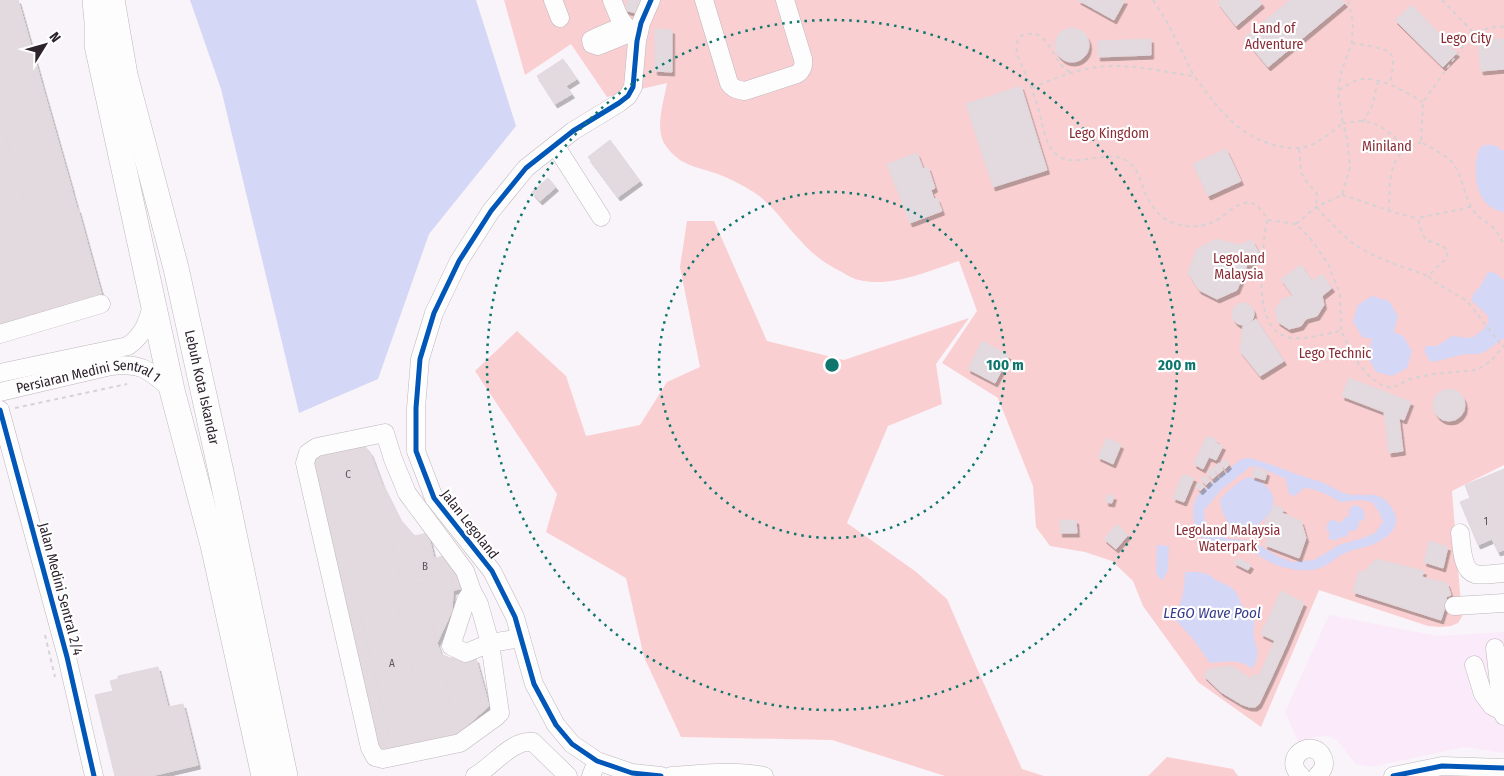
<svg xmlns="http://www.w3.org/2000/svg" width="1504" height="776" font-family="'Fira Sans Condensed',sans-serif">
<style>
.built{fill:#fbeafa}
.green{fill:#facfd1}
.water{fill:#d4d7f6;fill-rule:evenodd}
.building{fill:#e3dadf;stroke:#e2d9de;filter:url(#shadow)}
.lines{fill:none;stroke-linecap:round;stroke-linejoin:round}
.minor-casing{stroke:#bdb6bc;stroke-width:19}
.highway-casing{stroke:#bdb6bc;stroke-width:26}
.path{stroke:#d5d2d5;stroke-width:2;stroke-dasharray:4 4;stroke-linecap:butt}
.minor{stroke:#fefdfe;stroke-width:18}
.highway{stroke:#fefdfe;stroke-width:25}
.cycleway-casing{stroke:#fff;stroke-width:8}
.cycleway{stroke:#0057b8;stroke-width:5}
.ring{fill:none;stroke:#0f766e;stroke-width:2.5;stroke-dasharray:2.5 5}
.labels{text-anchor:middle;stroke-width:4.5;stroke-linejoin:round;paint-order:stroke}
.number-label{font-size:11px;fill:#5e555d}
.park-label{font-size:14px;fill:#892b34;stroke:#fff}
.street-label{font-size:14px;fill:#2c232c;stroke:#fff}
.water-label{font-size:15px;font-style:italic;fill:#383c8a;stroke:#fff}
.centre{fill:#0f766e;stroke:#fff;stroke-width:2.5}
.ring-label{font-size:15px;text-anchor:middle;font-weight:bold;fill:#0f766e;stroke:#fff;stroke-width:4.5;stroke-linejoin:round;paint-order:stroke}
</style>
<defs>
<filter id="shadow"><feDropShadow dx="2.5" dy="4" stdDeviation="0" flood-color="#0004"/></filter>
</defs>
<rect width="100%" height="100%" fill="#f9f4f9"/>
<!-- built -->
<path class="built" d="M1329,615L1438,636L1504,632V753L1465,747L1370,767L1356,764L1337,740L1327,736L1314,737L1300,745L1285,712Z"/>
<!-- green -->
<path class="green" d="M504,0H1504V465L1452,491L1460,593L1463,615L1458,623L1451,626L1440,627L1428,626L1319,590L1261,727L1198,682L1143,606L1133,581L1112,561L1085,552L1050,546L1036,527L1033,486L998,398L942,363L977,311L959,261C928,271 892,288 859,280C853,279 847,275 842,272C826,265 811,253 800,240C785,225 773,205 755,193C743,185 729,178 715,173C693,166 677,164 664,143C655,126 664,101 667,83L607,97L571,44L525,75Z
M687,221H714L767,341L844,360L969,318L936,364L942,404L888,426L847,523L915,571L947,599L976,666L1022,769L1044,776H945L832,740L681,737L644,657L626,578L546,532L557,494L475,371L517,331L566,376L586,436L640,425L667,382L700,367L680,267Z
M1167,757L1233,769L1238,776H1148Z"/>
<!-- water -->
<path class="water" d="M190,0H476L516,126L429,234L378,379L299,413L221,89Z
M1484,145H1494L1504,151V212C1475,208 1472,172 1479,149Z
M1488,272L1495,273L1504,280V338L1486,351L1479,354H1465L1433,362L1430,361L1424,351L1426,346H1437L1452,336L1468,338L1473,337L1485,328L1489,321L1487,315L1471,300L1474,293L1480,287Z
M1372,296L1389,301L1398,316L1394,332L1403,336L1412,351L1407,368L1392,376L1376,372L1367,356L1372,339L1362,337L1353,321L1358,305Z
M1249,458C1265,462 1280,468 1296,474C1307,478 1318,480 1328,485C1332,487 1336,490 1341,492C1360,501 1377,485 1392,508C1394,512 1396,514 1396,518C1397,529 1389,536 1380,541C1368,548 1356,548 1345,553C1333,559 1325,569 1311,570C1296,571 1281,568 1268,561C1257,555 1250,548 1238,545C1226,543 1212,547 1202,538C1192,528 1190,506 1198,495C1202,490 1236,462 1242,459C1244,459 1247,458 1249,458ZM1251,466L1261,468L1286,479L1289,494L1295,496L1304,488L1313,489L1328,495L1340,502L1361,500L1372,502L1379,512L1383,522L1375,533L1363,538L1339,545L1314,560L1292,562L1277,556L1261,546L1244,540L1229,539L1213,533L1207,525L1204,516L1205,509L1221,490Z
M1249,477C1304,495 1251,544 1231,525C1224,519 1221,508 1220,500C1225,493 1241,479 1249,477Z
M1354,505C1362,506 1366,511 1364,519L1359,522L1358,528L1353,531H1349C1348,537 1345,538 1340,537L1337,540H1331L1328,537L1330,533L1326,528C1331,515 1333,521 1341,523L1344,518L1349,516V510Z
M1157,545L1169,546L1168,570L1163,580L1159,578L1156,573Z
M1185,572C1193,572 1202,571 1209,575C1212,576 1214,580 1218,581C1224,584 1231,586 1235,591C1239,595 1239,601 1242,605C1246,611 1252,613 1254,620C1255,625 1253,630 1254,636C1256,652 1262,652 1252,669C1240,658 1225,662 1210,663L1193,639L1174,618C1183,600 1184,592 1185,572Z"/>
<!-- building -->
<path class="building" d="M0,0H18L103,300L0,328Z
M0,0H18L41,81L0,93Z
M628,0H646L642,15L625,10Z
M1078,0H1125L1114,20Z
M1221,0H1259L1262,4L1236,26L1218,3Z
M1290,0H1342L1345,3L1268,67L1244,38Z
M1412,5L1457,53L1443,67L1395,20Z
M1055 45a17 17 0 1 1 34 0a17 17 0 1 1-34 0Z
M655,29L672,30V72L655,71Z
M1151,39V55L1098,57V41Z
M1504,39V69L1481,71L1478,41Z
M563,59L577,79L566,86L572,94L555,104L537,76Z
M1021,86L1047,170L993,187L966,104Z
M45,96L72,190L25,203L0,116V108Z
M610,140L640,181L618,197L588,157Z
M1226,149L1241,181L1208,196L1193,164Z
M917,153L923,169L928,167L935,188L931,190L934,199L937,198L942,211L910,223L887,164Z
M548,178L556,187L540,201L532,192Z
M78,209L103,300L37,318L12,227Z
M4,226L31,320L0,328V227Z
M1216,239L1239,245L1252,240L1261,257L1247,265L1237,290L1217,299L1199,290L1188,273L1197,249Z
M1301,265L1312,281L1322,274L1332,288L1322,296L1324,305L1317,316L1306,319L1301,326L1289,329L1278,322L1275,310L1282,299L1293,296L1281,279Z
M1232 314a11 11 0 1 1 22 0a11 11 0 1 1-22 0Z
M1256,319L1284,361L1260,376L1240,351L1243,326L1247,325Z
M982,341L1009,356L995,383L968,369Z
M1349,378L1411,402L1404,420L1399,418L1403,451L1389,453L1384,412L1342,396Z
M1433 405a16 16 0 1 1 32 0a16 16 0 1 1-32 0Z
M1207,436L1217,440L1203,469L1194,464Z
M1107,438L1121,445L1113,464L1098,457Z
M359,440L381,531L377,533L379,539L371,540L370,534L345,539L323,448Z
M359,440L370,452L382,484L399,518L451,577L453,592L452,611L437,643L441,654L450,658L471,656L476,659L489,706L451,740L374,754L308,458Z
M1216,443L1223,446L1216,460L1209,457Z
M1225,459L1229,465L1225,469L1221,463Z
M1219,463L1223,470L1218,474L1213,468Z
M1212,468L1217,475L1212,479L1207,472Z
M1255,468L1267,472L1265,480L1252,476Z
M1504,469V550L1498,552L1492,539L1478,545L1460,502L1470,498L1465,485Z
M1183,474L1194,478L1184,502L1173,498Z
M1205,475L1210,481L1206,485L1201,479Z
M1200,482L1204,487L1200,491L1196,486Z
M1107,495L1114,496L1112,503L1106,502Z
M1274,505L1284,509L1282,513L1267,519Z
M1282,513L1301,521L1306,538L1299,558L1265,545L1269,535L1261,531L1267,519Z
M1060,520H1076L1077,533H1060Z
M1117,524L1128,535L1116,549L1104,539Z
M428,533L434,558L451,555L456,575L465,573L468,587L412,600L409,586L433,580L432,574L401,581L391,541Z
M1429,541L1448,547L1443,568L1424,562Z
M1237,558L1251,565L1248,570L1234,563Z
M1376,559L1424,571L1422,577L1447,583L1451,595L1446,597L1447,601L1441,620L1353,592L1359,571L1364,572Z
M1281,591L1304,603L1286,646L1261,634Z
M396,600L401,623L431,616L437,644L408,651L415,681L444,675L451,705L423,712L428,732L390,740L359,608Z
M1275,640L1286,646L1270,681L1259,676Z
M1232,666L1251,679L1241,704L1221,692L1204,676L1208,669Z
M158,667L168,707L183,704L198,765L151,776H115L95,695L113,691L110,681L118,679V676Z
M1253,674L1270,681L1259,704L1255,707H1249L1241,704Z"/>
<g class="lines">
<defs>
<g id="minor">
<path d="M553,0L560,18"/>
<path d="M612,0L619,17L632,35"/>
<path d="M651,0L641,23L637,41L633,87L628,96L619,103L573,131L526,168L491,211L459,261L434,313L420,359L416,408V451L434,498L492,571L515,617L534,684L556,725L572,744L597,761L632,773L661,776"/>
<path d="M704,0L729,83C733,89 738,90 745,91L797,74C803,70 804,66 803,59L785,0"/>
<path d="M625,25L595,38L591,40L592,44L598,46L630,33"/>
<path d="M555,145L601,217"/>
<path d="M0,334L101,304"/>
<path d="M0,373L128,346C143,335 147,324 152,306"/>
<path id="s1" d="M0,392L111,366C142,362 150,371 172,390"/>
<path d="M0,410L67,657L94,776"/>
<path d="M1460,533C1462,545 1461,570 1475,574C1482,576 1497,573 1504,573"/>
<path d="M472,591L465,571L407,493L393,459L385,433L317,447L308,453L305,463L370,748L375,757L383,759L460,743L496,717L500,713L490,643L479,604L472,591L466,600L451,646L466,653L490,643L521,638"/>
<path d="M1454,606L1504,603"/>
<path d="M1495,648L1502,711L1504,716"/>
<path d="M1474,665L1483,694L1492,706L1502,711"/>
<path d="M475,776C492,767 512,739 533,742L568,776"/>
<path d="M591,776L597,761"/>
<path d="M671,776C702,774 733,770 764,776"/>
<path d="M1301,776C1280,757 1314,736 1323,758C1326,766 1322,771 1317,776"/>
<path d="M1393,776L1442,766L1504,768"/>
</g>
<g id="highway">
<path d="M95,0L97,22V45L172,390L213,545L264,776"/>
<path id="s2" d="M112,0L125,75L176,268L221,472L285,776"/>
</g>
</defs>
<!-- minor casing -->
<use href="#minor" class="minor-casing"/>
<!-- highway casing -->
<use href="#highway" class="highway-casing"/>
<!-- path -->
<path class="path" d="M1153,0L1167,22L1194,76
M1442,0L1473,32
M1504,27L1499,26L1473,32L1423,102L1421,142C1431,148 1443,153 1451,161C1464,175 1463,199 1476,214C1479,218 1484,220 1488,223C1496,229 1500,236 1504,245
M1352,43C1361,45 1389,47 1392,56C1395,64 1391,76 1390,84
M1070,72C1066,69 1061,66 1059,62C1051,51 1045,31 1028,34C1024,34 1020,36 1018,40C1014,49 1019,60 1023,68C1029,82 1035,96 1039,111C1042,122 1044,137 1050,147C1070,179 1109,140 1133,166C1139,173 1141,182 1144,190C1150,207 1162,221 1180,225C1192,228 1207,226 1217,220C1229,213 1245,193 1259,208C1262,210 1267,218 1267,221C1267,224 1265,229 1265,232C1262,261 1251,333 1292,338C1304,340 1328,333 1341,331L1358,363L1370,377L1383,386L1392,388L1410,379L1433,374L1477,370L1492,360L1504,345
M1032,88C1053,79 1074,70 1098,67C1130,63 1163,72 1194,76C1217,106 1235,134 1274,145C1286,148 1298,150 1311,145C1322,140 1333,131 1343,123L1338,91L1342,69L1352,43L1353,23L1348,0
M1339,90C1346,86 1355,79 1364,79C1384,78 1407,93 1423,102
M1363,122L1372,106L1378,82
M1299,149L1301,172L1306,181L1317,194L1316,207C1327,218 1337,230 1349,240C1371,258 1402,266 1428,276
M1342,195C1368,202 1392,214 1418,218
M1471,207L1418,218C1425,248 1425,236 1447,249V258L1428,276L1435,282L1467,301L1500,343L1504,344
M1389,211C1390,190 1387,161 1407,148C1411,145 1417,144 1421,142
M1268,220L1296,224L1310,238L1328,264L1340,294L1341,331
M1296,224L1316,207L1342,195L1350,167L1347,139L1343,123C1349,123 1356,121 1363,121C1382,123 1393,137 1407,148
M15,408L127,384
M45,635L55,677"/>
<!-- minor -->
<use href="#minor" class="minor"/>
<!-- highway -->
<use href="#highway" class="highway"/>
<defs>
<path id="cycleway" d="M651,0L641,23L637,41L633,87L628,96L619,103L573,131L526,168L491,211L459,261L434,313L420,359L416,408V451L434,498L492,571L515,617L534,684L556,725L572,744L597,761L632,773L661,776
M0,410L67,657L94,776
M1393,776L1442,766L1504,768"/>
</defs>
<!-- cycleway casing -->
<use href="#cycleway" class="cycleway-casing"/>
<!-- cycleway -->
<use href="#cycleway" class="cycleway"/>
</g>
<!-- distance rings -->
<g class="ring">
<circle cx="832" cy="365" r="173"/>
<circle cx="832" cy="365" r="345"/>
</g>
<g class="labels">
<!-- number labels -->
<g class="number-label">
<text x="348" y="478">C</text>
<text x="1486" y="525">1</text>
<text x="425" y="570">B</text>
<text x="392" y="667">A</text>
</g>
<!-- park labels -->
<g class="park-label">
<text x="1274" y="33">Land of<tspan x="1274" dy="16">Adventure</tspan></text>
<text x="1466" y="43">Lego City</text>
<text x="1109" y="138">Lego Kingdom</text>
<text x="1387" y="151">Miniland</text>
<text x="1239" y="263">Legoland<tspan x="1239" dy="16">Malaysia</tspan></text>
<text x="1335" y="358">Lego Technic</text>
<text x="1228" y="535">Legoland Malaysia<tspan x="1228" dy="16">Waterpark</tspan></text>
</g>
<!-- street labels -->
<g class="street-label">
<text dy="5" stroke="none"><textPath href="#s1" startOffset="91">Persiaran Medini Sentral 1</textPath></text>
<text dy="5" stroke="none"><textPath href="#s2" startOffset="398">Lebuh Kota Iskandar</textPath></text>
<text transform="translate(470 524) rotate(52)" y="5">Jalan Legoland</text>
<text transform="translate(61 589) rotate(75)" y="5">Jalan Medini Sentral 2/4</text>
</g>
<!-- water labels -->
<g class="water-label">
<text x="1212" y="618">LEGO Wave Pool</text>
</g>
</g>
<circle cx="832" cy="365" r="8" class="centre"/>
<g class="ring-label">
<text x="1005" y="370">100 m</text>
<text x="1177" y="370">200 m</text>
</g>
<!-- north arrow -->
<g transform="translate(45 45) rotate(53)" stroke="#ffffff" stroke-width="4" paint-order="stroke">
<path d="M0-4L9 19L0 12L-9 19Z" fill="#2c232c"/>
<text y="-8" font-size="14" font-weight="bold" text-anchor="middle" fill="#2c232c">N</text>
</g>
</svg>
